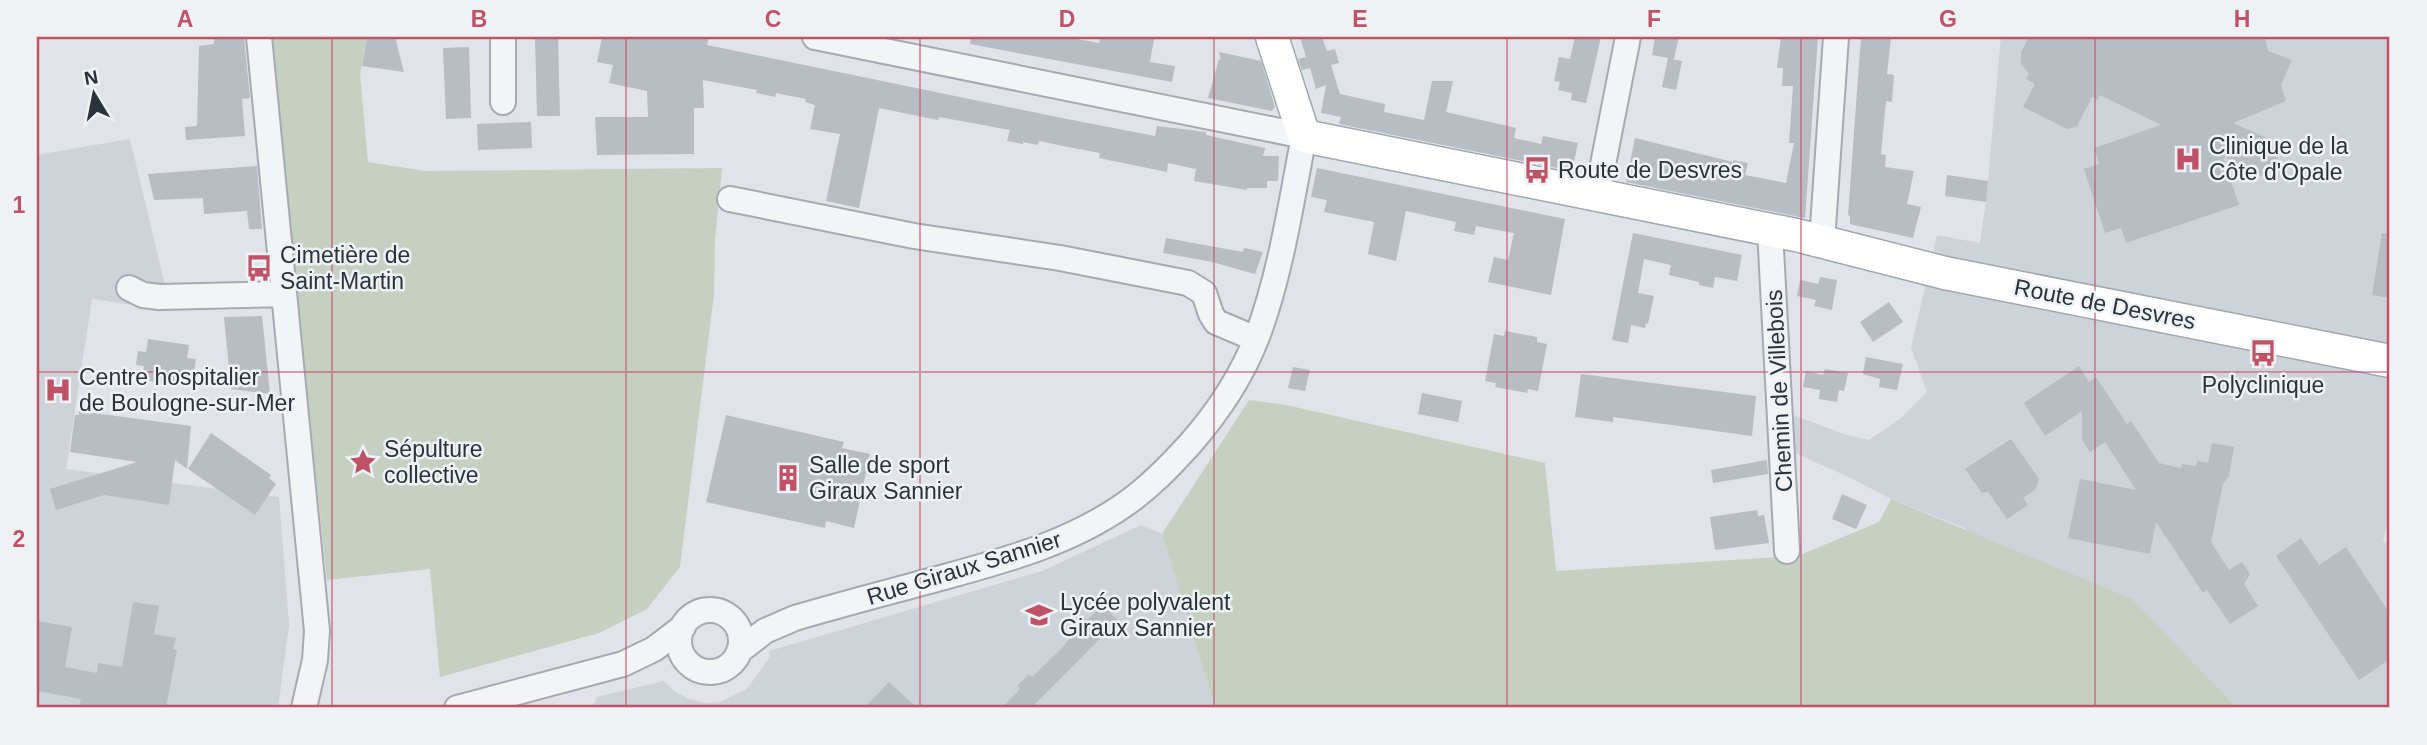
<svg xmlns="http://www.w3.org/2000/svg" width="2427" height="745" font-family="Arial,sans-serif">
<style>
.built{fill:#ced2d9}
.green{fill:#c6d0c2}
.building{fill:#b8bdc4}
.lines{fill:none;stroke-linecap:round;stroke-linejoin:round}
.minor-casing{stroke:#a6aab1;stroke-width:28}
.major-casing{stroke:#a1a8b2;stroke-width:35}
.minor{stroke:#f2f4f6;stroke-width:24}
.major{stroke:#fff;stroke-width:32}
.grid{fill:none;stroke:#bf5267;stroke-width:2;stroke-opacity:0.55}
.labels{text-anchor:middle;stroke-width:5;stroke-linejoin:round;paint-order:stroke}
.poi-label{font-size:23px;fill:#2a323d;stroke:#eff2f5;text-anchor:start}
.street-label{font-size:23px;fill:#2a323d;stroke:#eff2f5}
.neatline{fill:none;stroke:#bf5267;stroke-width:2.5}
.grid-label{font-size:23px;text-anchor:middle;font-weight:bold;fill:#bf5267}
</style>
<rect width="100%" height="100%" fill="#e0e3e7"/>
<!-- built -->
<path class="built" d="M2001,37H2390V510L2383,542L2390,544V708H2241L2234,705L2202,673L1962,527L1891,499L1851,478L1795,453L1788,413L1843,434L1869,440L1900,419L1927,392L1911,348L1937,235L1980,243L1986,202Z
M130,139L171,311L92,299L66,469L279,497L289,625L278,708H37V155Z
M1141,525L1162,534L1215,708H592L597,697L664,681L674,691L689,699L705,703L720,702L747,689L770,657L769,651L1042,571Z"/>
<!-- green -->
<path class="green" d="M269,37H367L360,75L368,162L425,171L722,168L715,240L714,294L680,567L647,609L599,633L440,677L430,569L327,580Z
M1249,400L1286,405L1545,463L1556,571L1798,556L1879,522L1891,499L2132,599L2234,705L2241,708H1215L1162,534Z"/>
<!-- building -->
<path class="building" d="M244,37L250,98L242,99L245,136L186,140L185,127L197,126L199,46L214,44V39Z
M367,37H395L404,72L362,66Z
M535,37H558L560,116H537Z
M602,37H709L707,45L1062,118L1155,136L1157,126L1206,132V135L1265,148L1263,156H1279L1278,181H1267V188H1247V190L1194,181L1196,169L1168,163L1167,172L1099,158L1100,153L1073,148L1039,141L1038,145L1023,142V144L1007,141L1010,130L939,117L938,120L879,108L859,208L826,201L840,134L810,129L815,105L805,102L806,99L776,93L775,97L756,93L757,90L703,80L704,108H694V154L597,155L595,117H648L647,91L609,83L613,65L597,62Z
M971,37H1066L1099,43L1101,37H1145L1154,39L1150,62L1175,66L1172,82L970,44Z
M1300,37H1322L1327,51L1335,49L1339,63L1331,65L1340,94L1385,104L1384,112L1424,120L1432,81H1453L1446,112L1516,128L1514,138L1541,144L1543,136L1578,143L1572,171L1339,124L1341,117L1321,113L1326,85L1316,89L1310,68L1302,70L1298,59L1306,57Z
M1575,37H1601L1586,103L1571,100L1572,93L1558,90L1560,82L1554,81L1559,57L1570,59Z
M1655,37H1679L1674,59H1671L1682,61L1676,90L1662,87L1668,58L1652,55Z
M1781,37H1818L1805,218L1626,182L1635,138L1733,162V160L1748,163L1745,175L1786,183L1794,143H1789L1793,86H1782L1783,68H1777Z
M1861,37H1891L1887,74L1894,75L1892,102L1886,101L1881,154L1886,155L1885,167L1914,171L1907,204L1921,207L1913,238L1850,224V216L1848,215Z
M2029,37H2265L2268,51L2292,60L2281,85L2286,101L2233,123L2284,146L2266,178L2223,156L2239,205L2126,243L2121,228L2105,233L2084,169L2099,164L2094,148L2161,125L2100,95L2097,100L2092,97L2077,126L2067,129L2023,107L2035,84L2026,79L2029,74L2021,64V52Z
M469,47L471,118L446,119L443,48Z
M1219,52L1261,61L1275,107L1272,111L1208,98L1219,59L1221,60Z
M531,122L532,148L478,150L477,124Z
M257,166L262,229H249L247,211L204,214L203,198L154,200L148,174Z
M1317,168L1565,219L1551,295L1488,282L1494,257L1508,260L1514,233L1476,226L1474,235L1454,231L1456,222L1406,211L1396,261L1368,254L1374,222L1324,212L1327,200L1311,197Z
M1947,175L1988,181L1986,202L1945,196Z
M1633,233L1742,255L1737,281L1715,277L1713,288L1699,285V282L1669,275L1671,265L1644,259L1638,293L1654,296L1648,324L1646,323L1645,328L1631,325L1628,343L1612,340Z
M2382,233L2390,234V298L2372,295Z
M1166,238L1243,252L1244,248L1263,252L1255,274L1212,262L1163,253Z
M1820,277L1837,280L1832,310L1814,306L1816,300L1797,296L1800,280L1818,284Z
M1889,302L1903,322L1873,342L1860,322Z
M262,316L270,394L231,389L224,317Z
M1505,331L1537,337V342L1547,344L1538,391L1528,389L1527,393L1495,387L1496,383L1485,381L1494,334L1504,336Z
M148,339L189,345L187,358L196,359L194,374L185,372L183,386L142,380L144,366L136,365L138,351L146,352Z
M1866,357L1903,364L1897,390L1879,387L1880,379L1863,374Z
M2079,366L2089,382L2096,377L2127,424L2131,421L2159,463L2181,468L2182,464L2196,466L2197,461L2208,463L2212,443L2234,447L2229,476L2223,484L2211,542L2229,570L2242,562L2250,574L2244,584L2258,606L2230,624L2207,590L2203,593L2156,522L2150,554L2068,538L2080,479L2136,490L2105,442L2090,452L2082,440V411L2045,436L2024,403Z
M1293,367L1310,370L1305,391L1288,388Z
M1825,369L1848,373L1844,391L1839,390L1837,402L1819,399L1820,390L1803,387L1806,371L1823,375Z
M1581,374L1756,396L1752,436L1613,417V422L1575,417Z
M1422,393L1462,401L1458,422L1418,414Z
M79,411L191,426L187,469L175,460L169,505L104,495L56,510L50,489L137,462L70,452L75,415H79Z
M726,415L844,442L842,448L870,454L854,528L826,521L825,528L706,502Z
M211,433L271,475L269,478L276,484L255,515L188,469Z
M2011,439L2039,479L2035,490L2023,498L2028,505L2007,519L1988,492L1982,493L1965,469Z
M1767,460L1768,474L1713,483L1711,470Z
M1842,494L1867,505L1856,529L1832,519Z
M1757,510L1758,516L1764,515L1769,543L1715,550L1710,517Z
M2301,538L2319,565L2346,547L2390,614V659L2359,680L2276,556Z
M133,602L159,606L154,634L176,638L173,649L177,650L166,708H78L81,699L37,691V621L72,627L65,667L97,673L98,663L122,667Z
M1102,605L1118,620L1080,659L1031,708H1002L1020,689L1017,686L1029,674L1032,677L1062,648L1075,632L1073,629L1084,618L1087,620Z
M889,682L917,708H864Z"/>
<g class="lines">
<defs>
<path id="minor" d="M259,37L317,631L315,660L304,708
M503,37V102
M1597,195L1628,37
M730,199L914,236L1060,258L1188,283L1204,293L1211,314L1216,322L1256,339
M1770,230L1787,551
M1822,241L1836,37
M129,288L143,295L159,297L283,294
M679 641a31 31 0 1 1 62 0a31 31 0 1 1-62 0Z
M739,651L765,631L795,618C846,603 897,590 948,576C1010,559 1071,542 1124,505C1149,488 1170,466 1190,444C1219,411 1241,378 1257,337C1281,273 1291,203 1304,136L815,37
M457,708L623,664L654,649L683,627"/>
<path id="major" d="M1272,37L1304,136L1796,235L1945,273L2390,361"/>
</defs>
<!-- minor casing -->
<use href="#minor" class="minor-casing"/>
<!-- major casing -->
<use href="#major" class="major-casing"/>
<!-- minor -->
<use href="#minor" class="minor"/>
<!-- major -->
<use href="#major" class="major"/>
</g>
<!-- grid -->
<path class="grid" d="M332,37V708M626,37V708M920,37V708M1214,37V708M1507,37V708M1801,37V708M2095,37V708M37,372H2390"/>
<!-- icons -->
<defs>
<symbol id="hospital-bare" viewBox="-9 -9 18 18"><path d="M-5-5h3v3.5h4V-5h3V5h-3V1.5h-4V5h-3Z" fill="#bf5267" stroke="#eff2f5" stroke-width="2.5" paint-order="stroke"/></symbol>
<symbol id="bus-bare" viewBox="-9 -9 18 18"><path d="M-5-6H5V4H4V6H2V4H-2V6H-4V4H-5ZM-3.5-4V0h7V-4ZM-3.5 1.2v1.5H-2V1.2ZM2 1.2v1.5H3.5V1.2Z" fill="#bf5267" stroke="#eff2f5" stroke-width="2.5" paint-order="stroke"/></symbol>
<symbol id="sight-bare" viewBox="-9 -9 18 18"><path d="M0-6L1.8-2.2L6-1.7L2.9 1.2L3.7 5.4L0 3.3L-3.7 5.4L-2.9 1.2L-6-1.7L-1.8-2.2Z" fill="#bf5267" stroke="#eff2f5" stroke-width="2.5" paint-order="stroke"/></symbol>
<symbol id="building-bare" viewBox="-9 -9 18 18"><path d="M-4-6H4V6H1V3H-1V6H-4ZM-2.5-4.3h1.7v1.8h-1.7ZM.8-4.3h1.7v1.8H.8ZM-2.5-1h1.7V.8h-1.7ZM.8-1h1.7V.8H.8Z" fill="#bf5267" stroke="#eff2f5" stroke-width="2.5" paint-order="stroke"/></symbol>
<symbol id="school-bare" viewBox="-9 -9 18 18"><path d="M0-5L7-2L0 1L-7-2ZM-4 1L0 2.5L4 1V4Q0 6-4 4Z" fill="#bf5267" stroke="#eff2f5" stroke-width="2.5" paint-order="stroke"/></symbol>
</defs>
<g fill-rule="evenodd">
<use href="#hospital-bare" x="2169" y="140" width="38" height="38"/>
<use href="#bus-bare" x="1518" y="151" width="38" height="38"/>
<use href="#bus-bare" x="240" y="249" width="38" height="38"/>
<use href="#bus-bare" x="2244" y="334" width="38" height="38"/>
<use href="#hospital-bare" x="39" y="371" width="38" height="38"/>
<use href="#sight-bare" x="344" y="443" width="38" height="38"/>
<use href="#building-bare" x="769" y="459" width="38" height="38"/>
<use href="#school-bare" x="1020" y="596" width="38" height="38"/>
</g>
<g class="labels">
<!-- poi labels -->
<g class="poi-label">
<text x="2209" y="154">Clinique de la<tspan x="2209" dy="26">Côte d'Opale</tspan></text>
<text x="1558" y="178">Route de Desvres</text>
<text x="280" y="263">Cimetière de<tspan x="280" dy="26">Saint-Martin</tspan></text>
<text x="79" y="385">Centre hospitalier<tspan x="79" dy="26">de Boulogne-sur-Mer</tspan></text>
<text x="2263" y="393" text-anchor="middle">Polyclinique</text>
<text x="384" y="457">Sépulture<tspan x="384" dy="26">collective</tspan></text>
<text x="809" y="473">Salle de sport<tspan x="809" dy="26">Giraux Sannier</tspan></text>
<text x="1060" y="610">Lycée polyvalent<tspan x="1060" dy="26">Giraux Sannier</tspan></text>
</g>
<!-- street labels -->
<g class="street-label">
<text transform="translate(2105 304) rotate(11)" y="8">Route de Desvres</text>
<text transform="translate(1779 391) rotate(-93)" y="8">Chemin de Villebois</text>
<text transform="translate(964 568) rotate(-17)" y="8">Rue Giraux Sannier</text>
</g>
</g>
<!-- border -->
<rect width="2427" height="745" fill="none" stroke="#eff2f5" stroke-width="77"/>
<!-- north arrow -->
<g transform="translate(94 94) rotate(350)" stroke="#eff2f5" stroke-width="5" paint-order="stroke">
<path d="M0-5L12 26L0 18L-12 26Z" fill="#2a323d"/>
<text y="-10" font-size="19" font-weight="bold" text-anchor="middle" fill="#2a323d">N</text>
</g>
<rect x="38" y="38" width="2350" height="668" class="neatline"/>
<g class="grid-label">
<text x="185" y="27">A</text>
<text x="479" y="27">B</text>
<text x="773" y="27">C</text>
<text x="1067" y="27">D</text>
<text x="1360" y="27">E</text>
<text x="1654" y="27">F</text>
<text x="1948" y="27">G</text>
<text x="2242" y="27">H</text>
<text x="19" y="213">1</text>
<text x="19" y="547">2</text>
</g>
</svg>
